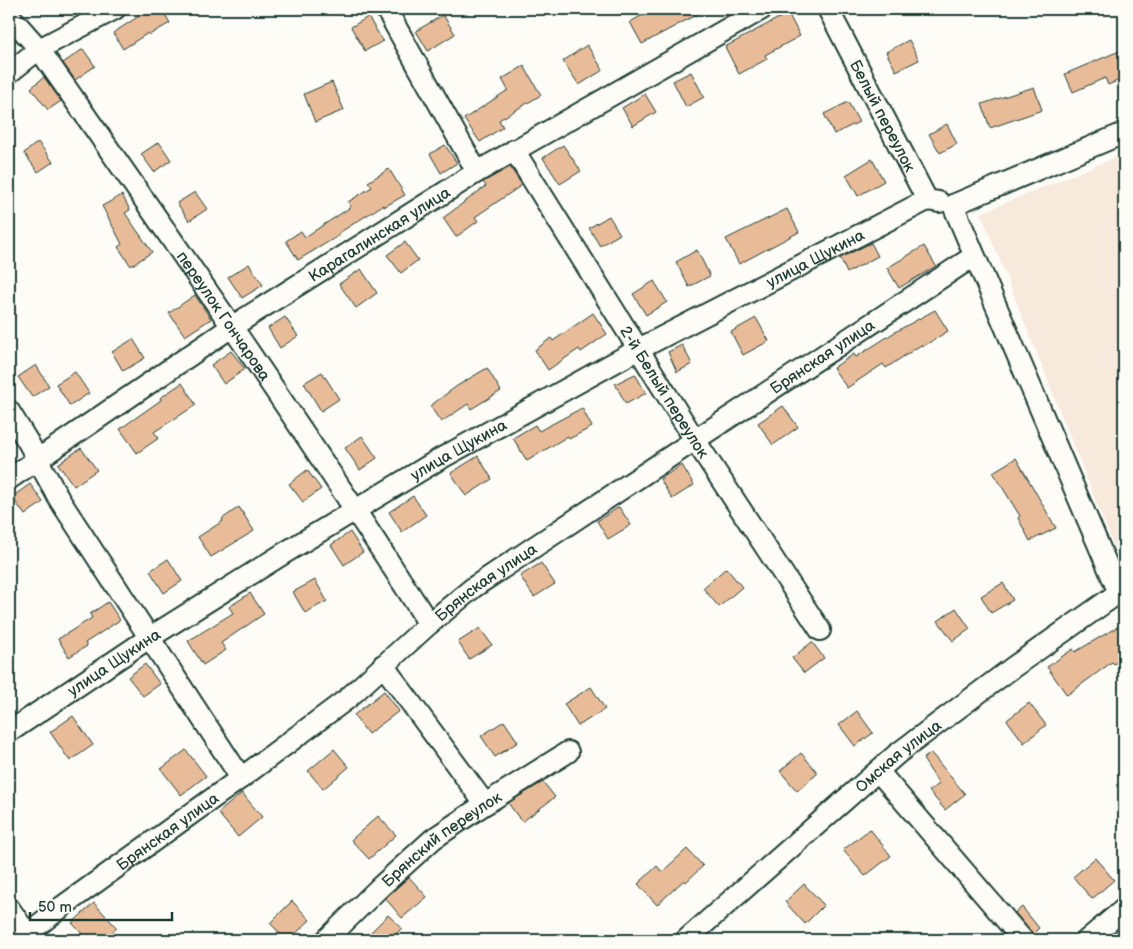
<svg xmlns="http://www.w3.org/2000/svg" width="1133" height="949" font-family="'Balsamiq Sans',sans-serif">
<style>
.built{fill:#f7e9db}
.building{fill:#e9bc99;stroke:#1f3d34}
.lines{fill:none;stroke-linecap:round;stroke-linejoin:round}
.minor-casing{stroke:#1f3d34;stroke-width:24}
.minor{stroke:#fdfcf7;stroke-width:20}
.labels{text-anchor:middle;stroke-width:4;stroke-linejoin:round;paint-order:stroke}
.street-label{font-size:16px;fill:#1f3d34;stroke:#fdfcf7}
</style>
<rect width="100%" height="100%" fill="#fdfcf7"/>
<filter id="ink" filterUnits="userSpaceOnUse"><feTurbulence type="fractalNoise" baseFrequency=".02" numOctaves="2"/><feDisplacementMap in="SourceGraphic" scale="10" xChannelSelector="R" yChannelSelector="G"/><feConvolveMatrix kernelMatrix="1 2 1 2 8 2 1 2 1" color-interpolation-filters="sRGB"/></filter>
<g filter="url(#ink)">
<!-- built -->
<path class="built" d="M1124,154V572L981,213Z"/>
<!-- building -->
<path class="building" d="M146,9H162L170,23L149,35L148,33L123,49L113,33L139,16L137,14Z
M661,9H707L642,44L630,22L650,11L652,14Z
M788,13L800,36L765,55L767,59L739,74L725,47Z
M443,15L455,34L428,51L416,31Z
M368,17L383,41L365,51L351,27Z
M909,40L919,60L896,71L886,52Z
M587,45L603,70L579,85L563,61Z
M83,49L95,66L75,80L63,63Z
M1124,49V78L1108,85L1105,78L1073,92L1065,74Z
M524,66L541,95L499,120L503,127L480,142L464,119L508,90L502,79Z
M691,72L704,97L686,107L673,81Z
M44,77L61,101L48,110L31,88Z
M332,82L344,110L315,122L304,94Z
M1034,87L1042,110L990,128L982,104Z
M645,94L656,112L633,126L622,108Z
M848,102L859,122L834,134L824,114Z
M947,124L957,144L940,153L929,134Z
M38,142L53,162L38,172L24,153Z
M159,142L171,160L154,172L141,154Z
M445,145L457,163L441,173L430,154Z
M563,145L581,171L560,184L543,158Z
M872,159L884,181L858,196L846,175Z
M510,167L522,185L475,217L478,221L456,237L443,218L486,186L483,182Z
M389,169L405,195L384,207L383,205L339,233L340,235L298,260L286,241L301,231L305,237L351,207L348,202L372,187L368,182Z
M195,192L207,209L189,221L177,203Z
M122,195L130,210L125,213L152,252L131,266L118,247L122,244L102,206Z
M787,209L799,232L739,264L726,239Z
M609,216L620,234L600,246L589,228Z
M405,242L418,260L401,273L387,255Z
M871,243L878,256L847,273L840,258Z
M924,246L936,266L899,288L887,268Z
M697,250L710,276L689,287L676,262Z
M249,264L263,285L242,298L228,277Z
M361,269L377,293L356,308L339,284Z
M654,281L667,302L646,315L633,294Z
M195,295L211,319L185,336L169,313Z
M935,310L948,331L922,347L921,345L886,368L883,364L847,388L833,368L854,354L856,357L895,332Z
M593,313L607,334L581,352L579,349L548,370L535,350L551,338L553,341Z
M285,317L298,336L280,348L268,328Z
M756,318L769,341L743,355L731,332Z
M133,339L145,358L123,371L112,352Z
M682,345L692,364L677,372L668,352Z
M231,351L245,369L224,384L211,365Z
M36,365L49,386L32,397L18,377Z
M487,368L501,391L471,409L468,404L441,422L430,406L457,386Z
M75,372L89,393L70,406L56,384Z
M322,372L339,399L321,411L304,383Z
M635,374L646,393L626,404L615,384Z
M182,383L196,405L154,432L159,438L137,453L120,429L161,400L160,398Z
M783,406L798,427L773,445L758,423Z
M582,408L592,427L569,439L568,436L527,461L513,438L535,425L539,431Z
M362,436L377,458L360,470L345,448Z
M81,448L97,470L74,486L58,464Z
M478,456L492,479L466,496L451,473Z
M1016,458L1056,528L1030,541L1018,518L1020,516L993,472Z
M682,465L694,485L672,499L660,479Z
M307,470L321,489L303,502L289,484Z
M30,484L43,502L25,515L12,497Z
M413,496L426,515L402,532L389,512Z
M239,507L254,531L211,557L198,537L223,521L222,519Z
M619,507L631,525L608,539L597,521Z
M350,532L363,552L344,565L331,545Z
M168,559L182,581L164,593L150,571Z
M541,563L555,584L534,597L520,576Z
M726,568L742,587L719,607L703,588Z
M315,580L327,601L305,613L293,592Z
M1003,583L1013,600L991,613L981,596Z
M250,593L264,614L221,643L226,650L203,665L188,641L233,613L229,607Z
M108,602L120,620L85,643L87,646L69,657L58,639L92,618L90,614Z
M956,608L970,629L953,641L938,621Z
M1124,623V657L1114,664L1112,662L1067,695L1047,667L1073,649L1075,652Z
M480,628L492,645L469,659L458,642Z
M812,642L824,658L804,673L792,658Z
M145,664L160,684L143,696L128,677Z
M591,687L605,709L578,726L564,704Z
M384,691L399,711L368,734L354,715Z
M1029,703L1046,725L1024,743L1007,720Z
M857,711L873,733L855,746L839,725Z
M73,716L93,745L70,761L50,732Z
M504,721L518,742L495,757L481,736Z
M334,749L349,767L323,789L308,771Z
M186,750L206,776L181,795L161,769Z
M801,753L818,773L797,791L780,771Z
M931,753L965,794L945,810L929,791L939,784L923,759Z
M543,782L555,797L522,822L508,803Z
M242,793L262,817L238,837L218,813Z
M378,816L396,835L369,859L351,840Z
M870,829L891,856L865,876L843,850Z
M687,849L703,866L686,882L684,880L657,905L638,884L657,866L662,872Z
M1095,858L1114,880L1092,899L1073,877Z
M409,877L427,897L402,918L385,898Z
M804,884L824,905L805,924L785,902Z
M292,901L310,920L289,940H286L270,923Z
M94,903L117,928L104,940H88L72,923Z
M1022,907L1039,928L1033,934L1015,913Z
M388,915L402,928L390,940H363Z"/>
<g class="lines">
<defs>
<g id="minor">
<path d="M386,9L477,172"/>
<path id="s1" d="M828,9L927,200L939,202"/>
<path id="s2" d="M9,15L39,49C172,239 304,428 429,624"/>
<path d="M9,73L39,49L115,9"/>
<path id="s3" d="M514,150L695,440L820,630"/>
<path d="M953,205L1119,593"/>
<path d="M953,205L1124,133"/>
<path d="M9,411L28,442L59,499L241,778"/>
<path id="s4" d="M9,479L233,326L477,172L762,9"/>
<path d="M383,665L485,804"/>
<path id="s5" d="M9,732L149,638L286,552L438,460L639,349L927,200"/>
<path d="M878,771L1023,940"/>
<path d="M9,908L27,934"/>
<path id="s6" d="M19,940L63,906L241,778L347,699L429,624L474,587L695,440L974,256"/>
<path id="s7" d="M326,940L379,888L433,839L485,804L568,752"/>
<path id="s8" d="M686,940L897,754L1012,668L1124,589"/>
<path d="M1087,940L1124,909"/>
</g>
</defs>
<!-- minor casing -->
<use href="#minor" class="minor-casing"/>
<!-- minor -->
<use href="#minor" class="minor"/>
</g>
</g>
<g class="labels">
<!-- street labels -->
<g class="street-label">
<text dy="6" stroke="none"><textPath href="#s1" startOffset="120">Белый переулок</textPath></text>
<text dy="6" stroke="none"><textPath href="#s4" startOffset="444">Карагалинская улица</textPath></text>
<text dy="6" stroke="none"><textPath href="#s5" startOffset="936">улица Щукина</textPath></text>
<text dy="6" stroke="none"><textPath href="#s2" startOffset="370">переулок Гончарова</textPath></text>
<text dy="6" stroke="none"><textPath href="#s6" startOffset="994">Брянская улица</textPath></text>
<text dy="6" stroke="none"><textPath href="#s3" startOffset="285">2-й Белый переулок</textPath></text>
<text dy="6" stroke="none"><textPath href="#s5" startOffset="531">улица Щукина</textPath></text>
<text dy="6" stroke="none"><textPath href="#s6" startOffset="589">Брянская улица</textPath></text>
<text dy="6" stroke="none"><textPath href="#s5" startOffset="126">улица Щукина</textPath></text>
<text dy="6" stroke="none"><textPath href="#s8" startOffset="281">Омская улица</textPath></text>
<text dy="6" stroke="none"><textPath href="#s6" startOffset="184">Брянская улица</textPath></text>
<text dy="6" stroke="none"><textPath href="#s7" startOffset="154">Брянский переулок</textPath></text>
</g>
</g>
<!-- margin -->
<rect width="1133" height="949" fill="none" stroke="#fdfcf7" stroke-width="30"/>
<rect x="15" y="15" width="1103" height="919" fill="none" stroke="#1f3d34" stroke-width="2" filter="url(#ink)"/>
<!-- scale -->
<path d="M30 912v8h142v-8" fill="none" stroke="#1f3d34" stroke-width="2.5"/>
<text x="38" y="912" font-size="15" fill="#1f3d34" stroke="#fdfcf7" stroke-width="4" paint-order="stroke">50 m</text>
</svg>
